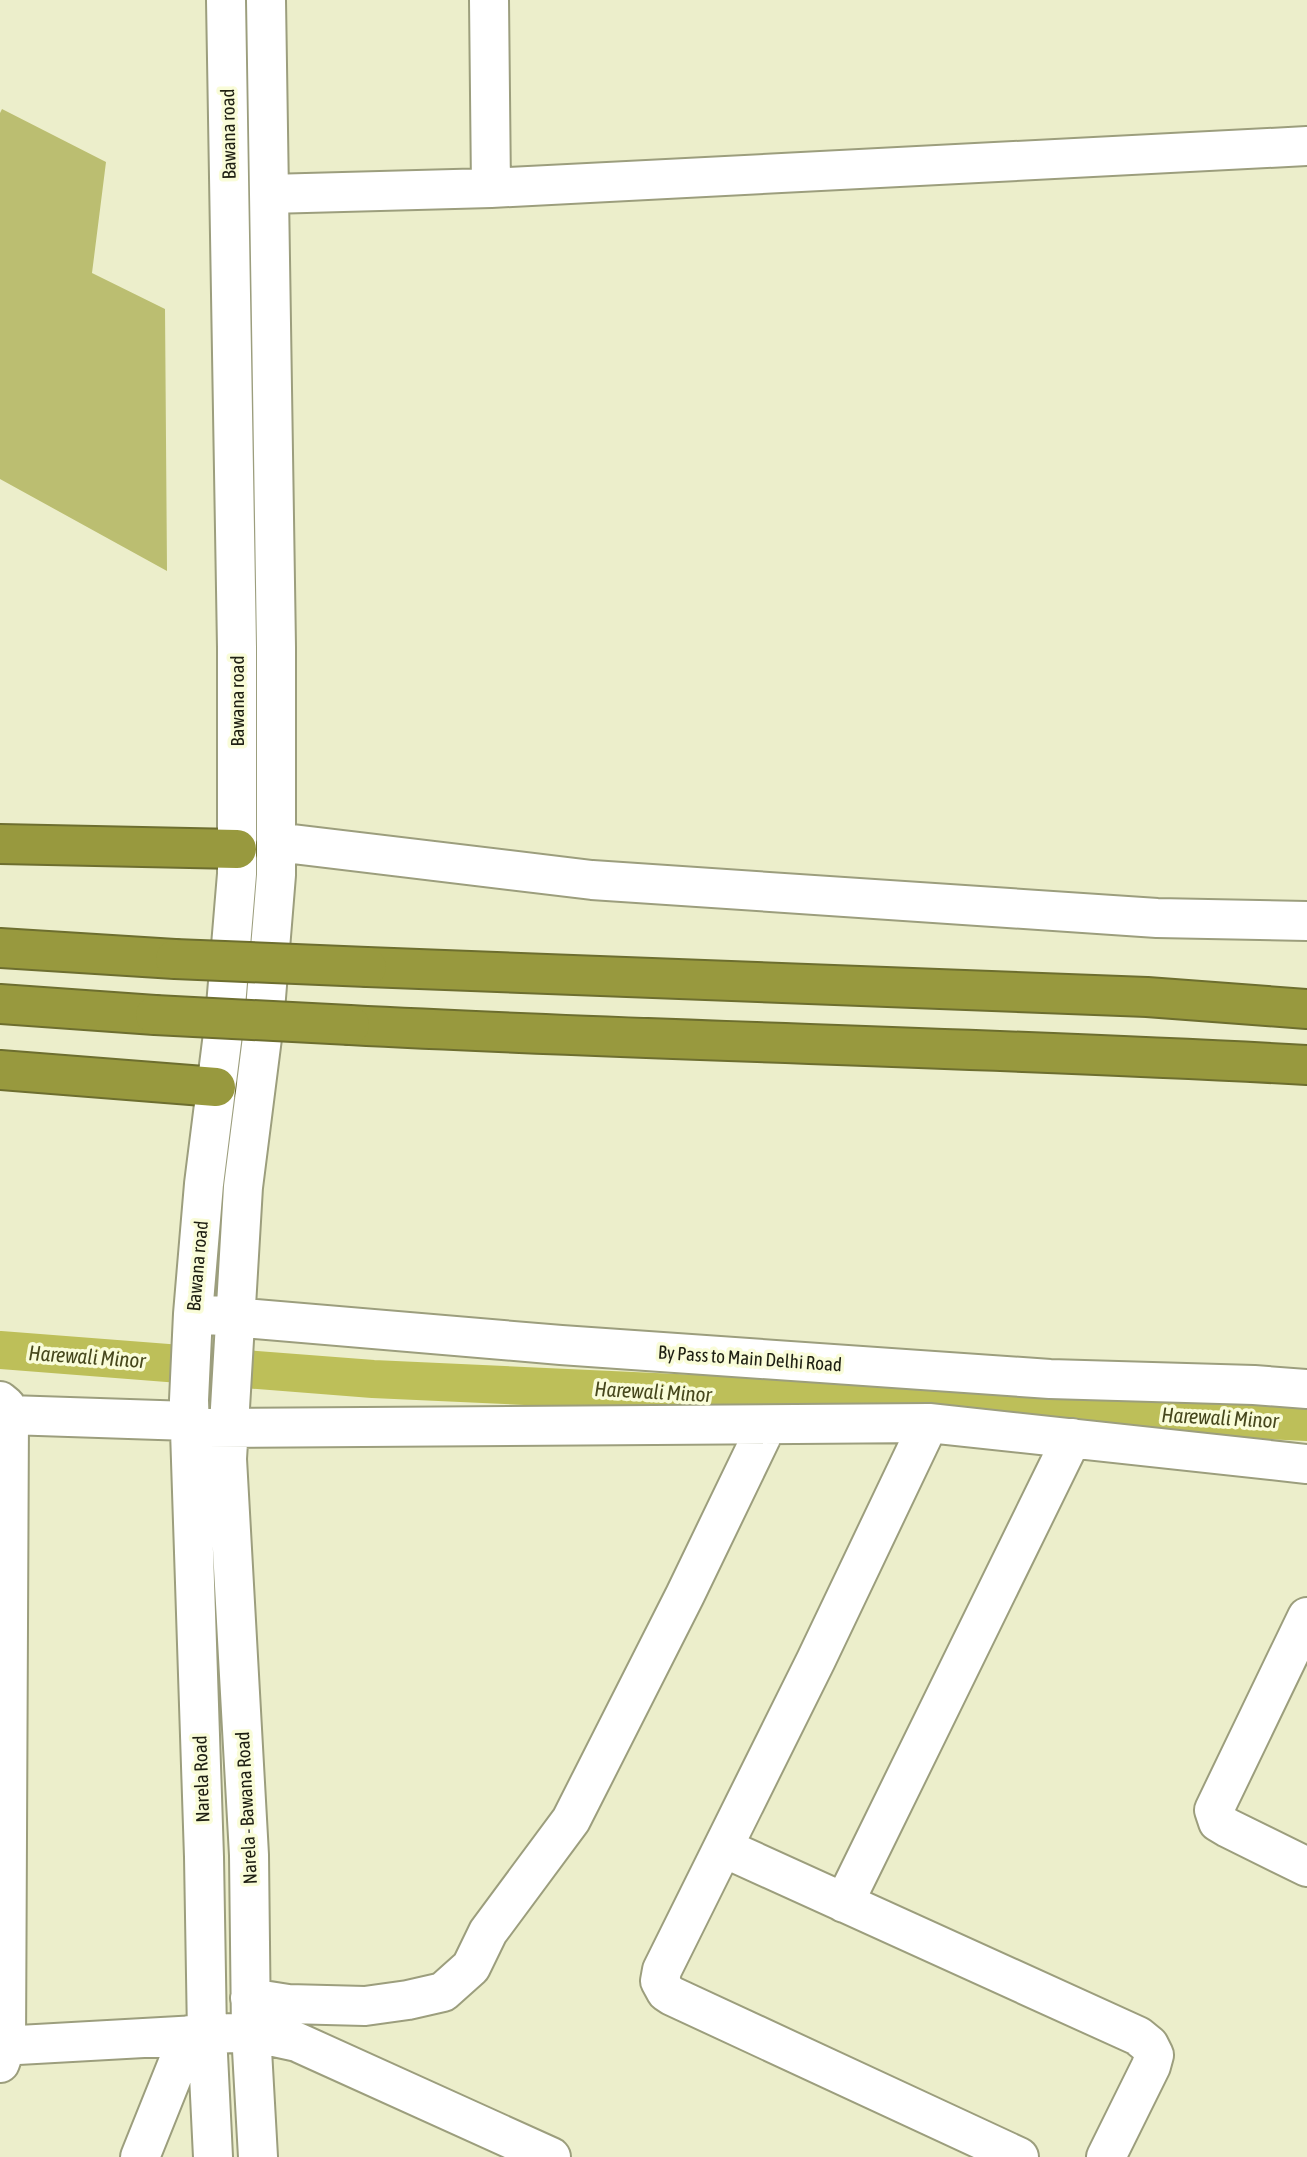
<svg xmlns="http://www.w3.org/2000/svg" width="1307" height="2157" font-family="'Asap Condensed',sans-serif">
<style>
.green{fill:#bbbe71}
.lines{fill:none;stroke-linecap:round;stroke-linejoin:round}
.canal{stroke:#bdbf59;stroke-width:38}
.minor-casing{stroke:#9c9e7d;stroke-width:42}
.highway-casing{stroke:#6d6e2f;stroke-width:42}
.minor{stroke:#fff;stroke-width:38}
.highway{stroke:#98993e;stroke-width:38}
.highway-bridge-casing{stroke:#6d6e2f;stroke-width:42;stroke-linecap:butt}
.highway-bridge{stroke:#98993e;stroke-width:38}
.labels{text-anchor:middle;stroke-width:7;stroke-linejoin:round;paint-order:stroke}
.street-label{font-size:19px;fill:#1e1f12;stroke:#f9fcd8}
.water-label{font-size:21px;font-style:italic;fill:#46471c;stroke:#f9fcd8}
</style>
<rect width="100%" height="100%" fill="#eceecb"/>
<!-- green -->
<path class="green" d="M2,109L106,162L92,273L165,309L167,571L0,479V113Z"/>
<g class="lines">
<!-- canal -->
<path class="canal" d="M0,1350L373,1379L1307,1422"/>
<defs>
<path id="minor" d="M489,0L491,188
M269,194L491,188L1307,146
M276,842L592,880L1157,918L1307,921
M209,1315L561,1345L1050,1379L1254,1385L1307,1389
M0,1401L6,1406L9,1415L6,2046L0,2063
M9,1415L189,1421
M929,1423L816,1660L662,1970L660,1981L666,1992L672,1996L1019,2157
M205,1428L929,1423L1307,1464
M1307,1617L1214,1810L1218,1822L1228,1828L1307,1867
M724,1848L1138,2036L1149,2045L1154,2055L1151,2066L1106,2157
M844,1903L1072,1438
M250,1998L288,2004L365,2006L408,2000L443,1992L471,1967L488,1932L571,1820L685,1595L767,1425
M0,2046L251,2032L297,2042L551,2157
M140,2157L189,2035
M213,2157L207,2034L204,1857L189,1400L193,1314L204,1184L225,1018L237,874V648L226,0
M258,2157L251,2032L249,1855L227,1459L243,1187L264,1022L276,875V647L266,0"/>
<path id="highway" d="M0,844L237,849
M0,948L175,959
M367,967L1147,997L1307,1009
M0,1004L155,1015
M350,1025C669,1042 988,1047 1307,1065
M0,1070L216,1087"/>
</defs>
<!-- minor casing -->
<use href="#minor" class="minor-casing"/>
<!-- highway casing -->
<use href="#highway" class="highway-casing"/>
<!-- minor -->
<use href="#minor" class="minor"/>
<!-- highway -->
<use href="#highway" class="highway"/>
<defs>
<path id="highway-bridge" d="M175,959L367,967
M155,1015L350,1025"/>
</defs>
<!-- highway-bridge casing -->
<use href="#highway-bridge" class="highway-bridge-casing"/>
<!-- highway-bridge -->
<use href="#highway-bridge" class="highway-bridge"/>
</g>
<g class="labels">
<!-- street labels -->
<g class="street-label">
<text transform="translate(228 134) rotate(-91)" y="7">Bawana road</text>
<text transform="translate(237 701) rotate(-90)" y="7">Bawana road</text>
<text transform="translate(197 1266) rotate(-85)" y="7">Bawana road</text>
<text transform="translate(750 1358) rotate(4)" y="7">By Pass to Main Delhi Road</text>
<text transform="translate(201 1779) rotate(-92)" y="7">Narela Road</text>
<text transform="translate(246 1808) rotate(-93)" y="7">Narela - Bawana Road</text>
</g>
<!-- water labels -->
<g class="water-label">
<text transform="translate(87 1357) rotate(4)" y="7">Harewali Minor</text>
<text transform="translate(653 1392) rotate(3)" y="7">Harewali Minor</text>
<text transform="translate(1220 1418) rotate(3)" y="7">Harewali Minor</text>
</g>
</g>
</svg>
